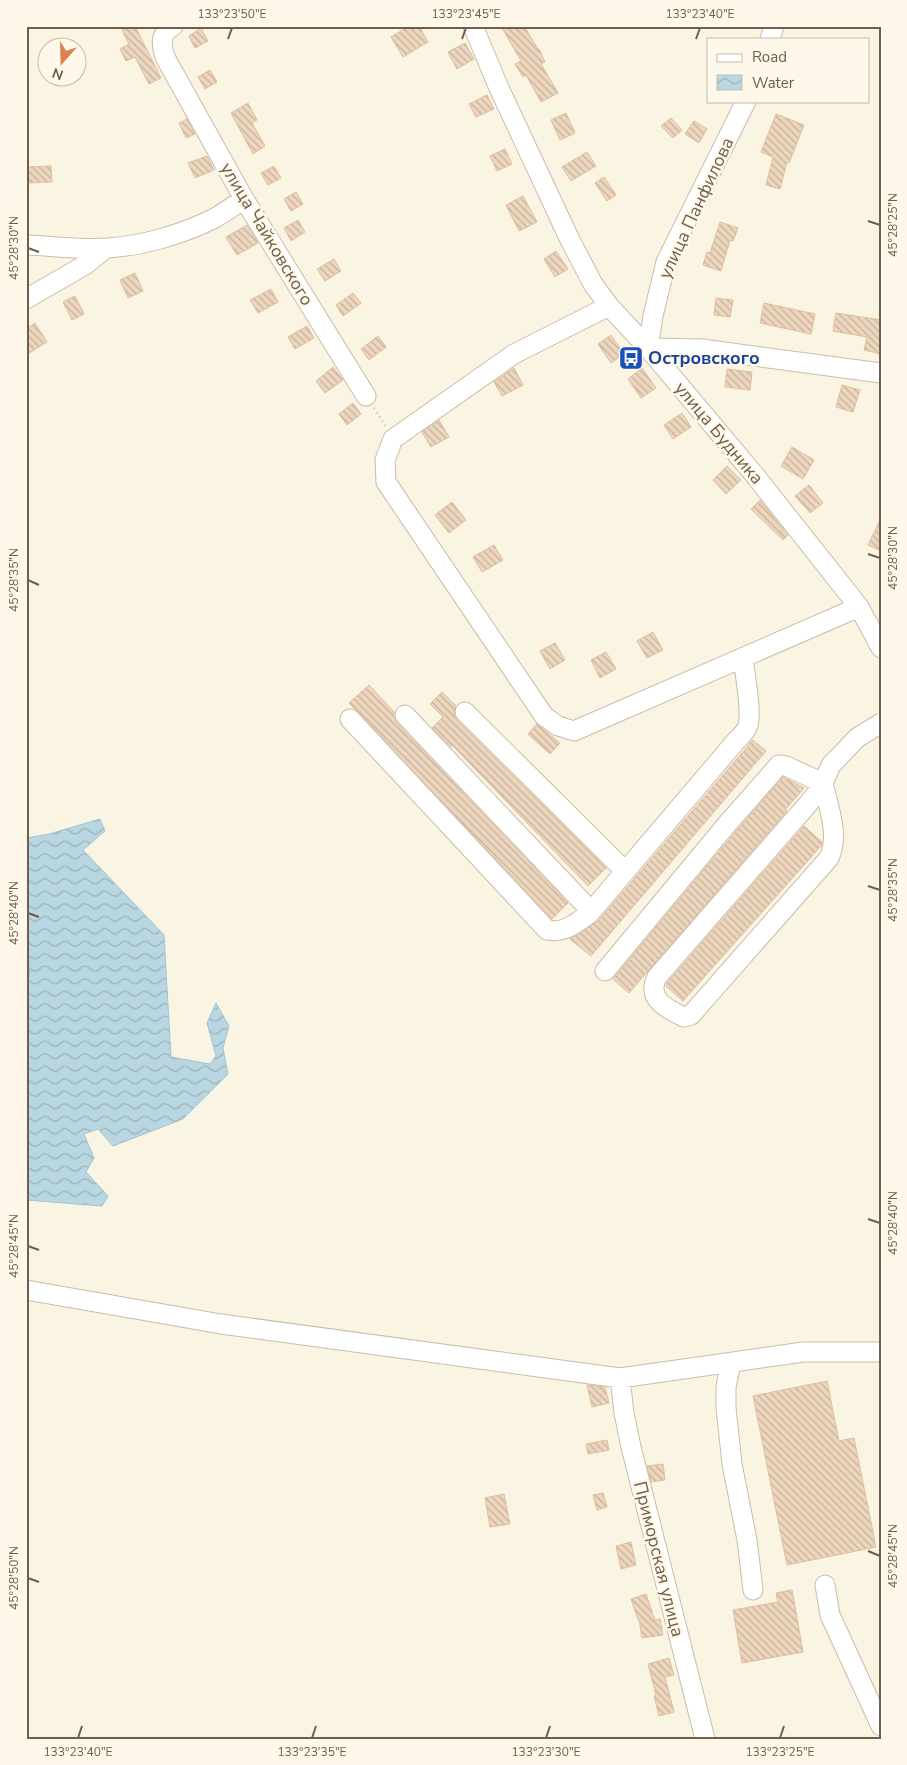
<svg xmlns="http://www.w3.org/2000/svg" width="907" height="1765" font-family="'Nunito Sans',sans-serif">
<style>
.water{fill:url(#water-waves);stroke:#a0c5d3}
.building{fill:url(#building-back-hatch);stroke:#dfbe9e}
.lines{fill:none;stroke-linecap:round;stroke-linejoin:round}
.minor-casing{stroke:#cabcaa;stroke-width:21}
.path{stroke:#d2b9a0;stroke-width:2.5;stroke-dasharray:1 4;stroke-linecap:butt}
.minor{stroke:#fff;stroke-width:19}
.ticks{fill:none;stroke:#705d4b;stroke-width:2}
.labels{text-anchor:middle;stroke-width:5;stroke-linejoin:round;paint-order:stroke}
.street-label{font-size:18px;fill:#705d4b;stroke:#fdf8e9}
.transit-label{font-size:18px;font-weight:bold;fill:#164399;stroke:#fdf8e9;text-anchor:start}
.neatline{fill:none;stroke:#705d4b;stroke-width:2}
.ticks-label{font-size:12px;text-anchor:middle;fill:#705d4b}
</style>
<defs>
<pattern id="water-waves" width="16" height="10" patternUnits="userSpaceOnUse" patternTransform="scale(1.25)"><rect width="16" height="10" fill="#b9d7e2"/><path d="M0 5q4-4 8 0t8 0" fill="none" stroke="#9bb2b9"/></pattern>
<pattern id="building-back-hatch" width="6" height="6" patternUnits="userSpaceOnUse" patternTransform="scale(1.25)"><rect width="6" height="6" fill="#edd6bd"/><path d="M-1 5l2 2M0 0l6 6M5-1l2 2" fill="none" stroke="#c4b19c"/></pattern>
</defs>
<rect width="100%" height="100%" fill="#faf4e3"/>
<!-- water -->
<path class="water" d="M100,819L105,831L83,850L164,935L171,1057L210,1064L216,1056L207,1023L216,1003L229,1026L223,1048L228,1074L183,1119L113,1146L98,1129L84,1134L94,1158L86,1172L108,1196L102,1206L26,1200V996L30,967L26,956V838L49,834Z"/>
<!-- building -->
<path class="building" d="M128,26H135L161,78L149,84L135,57L126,61L120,49L129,44L122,30Z
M409,26H419L428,42L403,57L391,37Z
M501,26H524L538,49H539L545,62L541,64L558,93L541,102L526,75L523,77L515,64L521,61Z
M201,28L208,41L195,48L189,36Z
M465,43L474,59L457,69L448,52Z
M210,70L217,82L205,89L198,77Z
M487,95L494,109L476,117L469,104Z
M248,103L257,120L252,123L265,146L253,154L231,113Z
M566,113L575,133L560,140L551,120Z
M776,114L804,125L789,163L787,162L780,189L766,185L773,157L761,152Z
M671,118L682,130L673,138L661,126Z
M187,119L195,134L186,138L179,123Z
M694,121L707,129L699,143L685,134Z
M505,149L512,164L497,171L490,156Z
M587,152L596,166L571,181L562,167Z
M207,156L214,170L195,178L188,163Z
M51,166L52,182L28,183L27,167Z
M274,166L281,178L268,185L261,173Z
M604,177L616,195L607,201L595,183Z
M296,192L303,204L291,211L284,199Z
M523,196L537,222L519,231L506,205Z
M298,220L305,232L291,241L284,228Z
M720,222L738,228L733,241L730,240L721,271L703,265L707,252L710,253Z
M247,225L258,243L237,255L226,237Z
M556,251L568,269L555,277L544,259Z
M334,259L341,271L325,281L317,269Z
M135,273L143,291L128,298L120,280Z
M271,289L278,302L258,313L250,300Z
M353,293L361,303L343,316L336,305Z
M75,296L84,314L72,320L63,302Z
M716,298L733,300L730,317L714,315Z
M764,303L815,314L811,334L760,323Z
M836,313L881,320V354L864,350L867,337L833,331Z
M35,323L47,342L26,355V329Z
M307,326L314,338L295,349L288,337Z
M611,335L624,354L611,363L598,344Z
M378,336L386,347L369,360L361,349Z
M333,367L343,380L325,393L316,381Z
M514,368L523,385L502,396L494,382Z
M642,368L656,388L641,398L628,379Z
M727,369L752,372L750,390L725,387Z
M842,385L860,390L853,412L836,407Z
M353,403L361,414L347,425L339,414Z
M682,413L691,427L673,439L664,425Z
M439,420L449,437L431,447L422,432Z
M792,447L814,460L803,479L781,466Z
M727,466L741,480L726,494L713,480Z
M809,485L823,503L810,513L795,496Z
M760,500L788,535L783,540L751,509Z
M452,502L466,520L449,533L435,515Z
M881,518V551L868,545Z
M494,545L503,560L482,572L473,557Z
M653,632L663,650L647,658L637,641Z
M555,643L565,660L550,669L540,651Z
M606,652L616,669L600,678L591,660Z
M369,685L394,712V717L397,723L568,903L552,919L349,703Z
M442,692L456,706L454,714L457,720L606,868L588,886L452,745L451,747L432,728L443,717L430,704Z
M537,724L560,743L550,754L528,734Z
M753,740L766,751L591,956L570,939L598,921Z
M783,777L804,788L785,810L787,811L629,993L613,979L737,830Z
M804,826L822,842L821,846L683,1001L666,986L667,983Z
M827,1381L839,1441L854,1438L876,1547L787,1565L753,1396Z
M587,1385L605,1387L609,1403L592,1407Z
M607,1440L609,1450L588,1454L586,1444Z
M663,1464L665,1480L651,1482L647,1466Z
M603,1493L607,1507L597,1510L593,1495Z
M504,1494L510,1524L490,1527L485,1498Z
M631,1542L636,1565L621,1569L616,1546Z
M792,1590L803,1652L742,1663L733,1610L778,1602L776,1593Z
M646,1594L655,1620L660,1619L663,1635L642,1638L639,1619L638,1620L631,1599Z
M669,1658L674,1675L665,1677L674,1712L659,1716L654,1696L656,1695L648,1664Z"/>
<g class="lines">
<defs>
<path id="minor" d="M173,26C159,34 161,46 166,59L244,199L366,396
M473,26L499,88L570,240L593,284L609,306L648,348L757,478L859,607L881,648
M770,39L774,26
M746,101L666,262L653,316L648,348L702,349L881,373
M26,245C53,246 81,250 107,248C143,246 183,234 215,218C225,212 235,205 244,199
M26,299L85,265L106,248
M609,306L514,354L393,439L385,460L386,482L544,716L558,726L574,731L859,607
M465,712L625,871
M405,715L591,911
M350,719L547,930C564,934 576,923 589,914L736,741C741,736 746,732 748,725C752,711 745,675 743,658
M823,783C828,806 840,835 829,858L691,1015L684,1017C667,1009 646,999 657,977L808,804L821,788L831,765L857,738L881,723
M605,971L728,823L779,765L786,766L823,783
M26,1290L221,1324L620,1378L803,1352H881
M731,1363L726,1387V1408L732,1464L747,1540L753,1590
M620,1378L624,1413L631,1447L705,1739
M825,1585L830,1615L881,1726"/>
</defs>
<!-- minor casing -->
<use href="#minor" class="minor-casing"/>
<!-- path -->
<path class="path" d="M374,408L386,427"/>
<!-- minor -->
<use href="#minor" class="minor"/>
</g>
<!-- ticks -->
<path class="ticks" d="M228,39L232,28M462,39L466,28M696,39L700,28M868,221L880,225M28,248L39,252M868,554L880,558M28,580L39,585M868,886L880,890M28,913L39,917M868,1219L880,1223M28,1246L39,1250M868,1551L880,1556M28,1578L39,1582M78,1738L82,1726M312,1738L316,1726M546,1738L550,1726M780,1738L784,1726"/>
<!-- icons -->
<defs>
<symbol id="bus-square" viewBox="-11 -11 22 22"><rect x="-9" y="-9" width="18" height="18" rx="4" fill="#1a4fb4" stroke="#fdf8e9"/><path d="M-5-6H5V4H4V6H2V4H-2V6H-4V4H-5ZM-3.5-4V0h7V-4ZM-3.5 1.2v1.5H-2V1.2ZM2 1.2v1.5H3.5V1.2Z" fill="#fff"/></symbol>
</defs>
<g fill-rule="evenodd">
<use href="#bus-square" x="617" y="344" width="28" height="28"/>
</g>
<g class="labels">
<!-- street labels -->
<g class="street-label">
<text transform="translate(696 208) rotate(-65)" y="6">улица Панфилова</text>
<text transform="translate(267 234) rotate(59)" y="6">улица Чайковского</text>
<text transform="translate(719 433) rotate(50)" y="6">улица Будника</text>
<text transform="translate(659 1559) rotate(76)" y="6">Приморская улица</text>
</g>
<!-- transit labels -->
<g class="transit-label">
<text x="648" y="364">Островского</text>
</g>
</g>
<!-- border -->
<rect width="907" height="1765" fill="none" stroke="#fdf8e9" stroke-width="55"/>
<!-- legend -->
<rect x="707" y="38" width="162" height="65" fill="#fdf8e9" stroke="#c5baaa"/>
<rect x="717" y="54" width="25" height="8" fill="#ffffff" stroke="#c5baaa"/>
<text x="752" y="62" font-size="15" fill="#705d4b">Road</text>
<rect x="717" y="75" width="25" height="15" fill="url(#water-waves)" stroke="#c5baaa"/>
<text x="752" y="88" font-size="15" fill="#705d4b">Water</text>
<!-- north arrow -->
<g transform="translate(62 62) rotate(200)"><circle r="24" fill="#fdf8e9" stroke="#c5baaa"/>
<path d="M0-4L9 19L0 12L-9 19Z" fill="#db8051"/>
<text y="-8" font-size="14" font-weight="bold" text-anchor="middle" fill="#705d4b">N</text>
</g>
<rect x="28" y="28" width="852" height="1710" class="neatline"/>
<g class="ticks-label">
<text x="232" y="18">133°23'50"E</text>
<text x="466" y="18">133°23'45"E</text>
<text x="700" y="18">133°23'40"E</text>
<text transform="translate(893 225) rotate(-90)" y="4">45°28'25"N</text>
<text transform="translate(14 248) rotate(-90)" y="4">45°28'30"N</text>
<text transform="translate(893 558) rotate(-90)" y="4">45°28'30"N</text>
<text transform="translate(14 580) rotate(-90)" y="4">45°28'35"N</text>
<text transform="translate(893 890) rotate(-90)" y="4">45°28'35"N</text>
<text transform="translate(14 913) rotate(-90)" y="4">45°28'40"N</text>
<text transform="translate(893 1223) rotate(-90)" y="4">45°28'40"N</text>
<text transform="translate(14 1246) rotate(-90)" y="4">45°28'45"N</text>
<text transform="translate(893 1556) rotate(-90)" y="4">45°28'45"N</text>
<text transform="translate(14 1578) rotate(-90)" y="4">45°28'50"N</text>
<text x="78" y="1756">133°23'40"E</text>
<text x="312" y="1756">133°23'35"E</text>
<text x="546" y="1756">133°23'30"E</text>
<text x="780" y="1756">133°23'25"E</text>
</g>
</svg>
